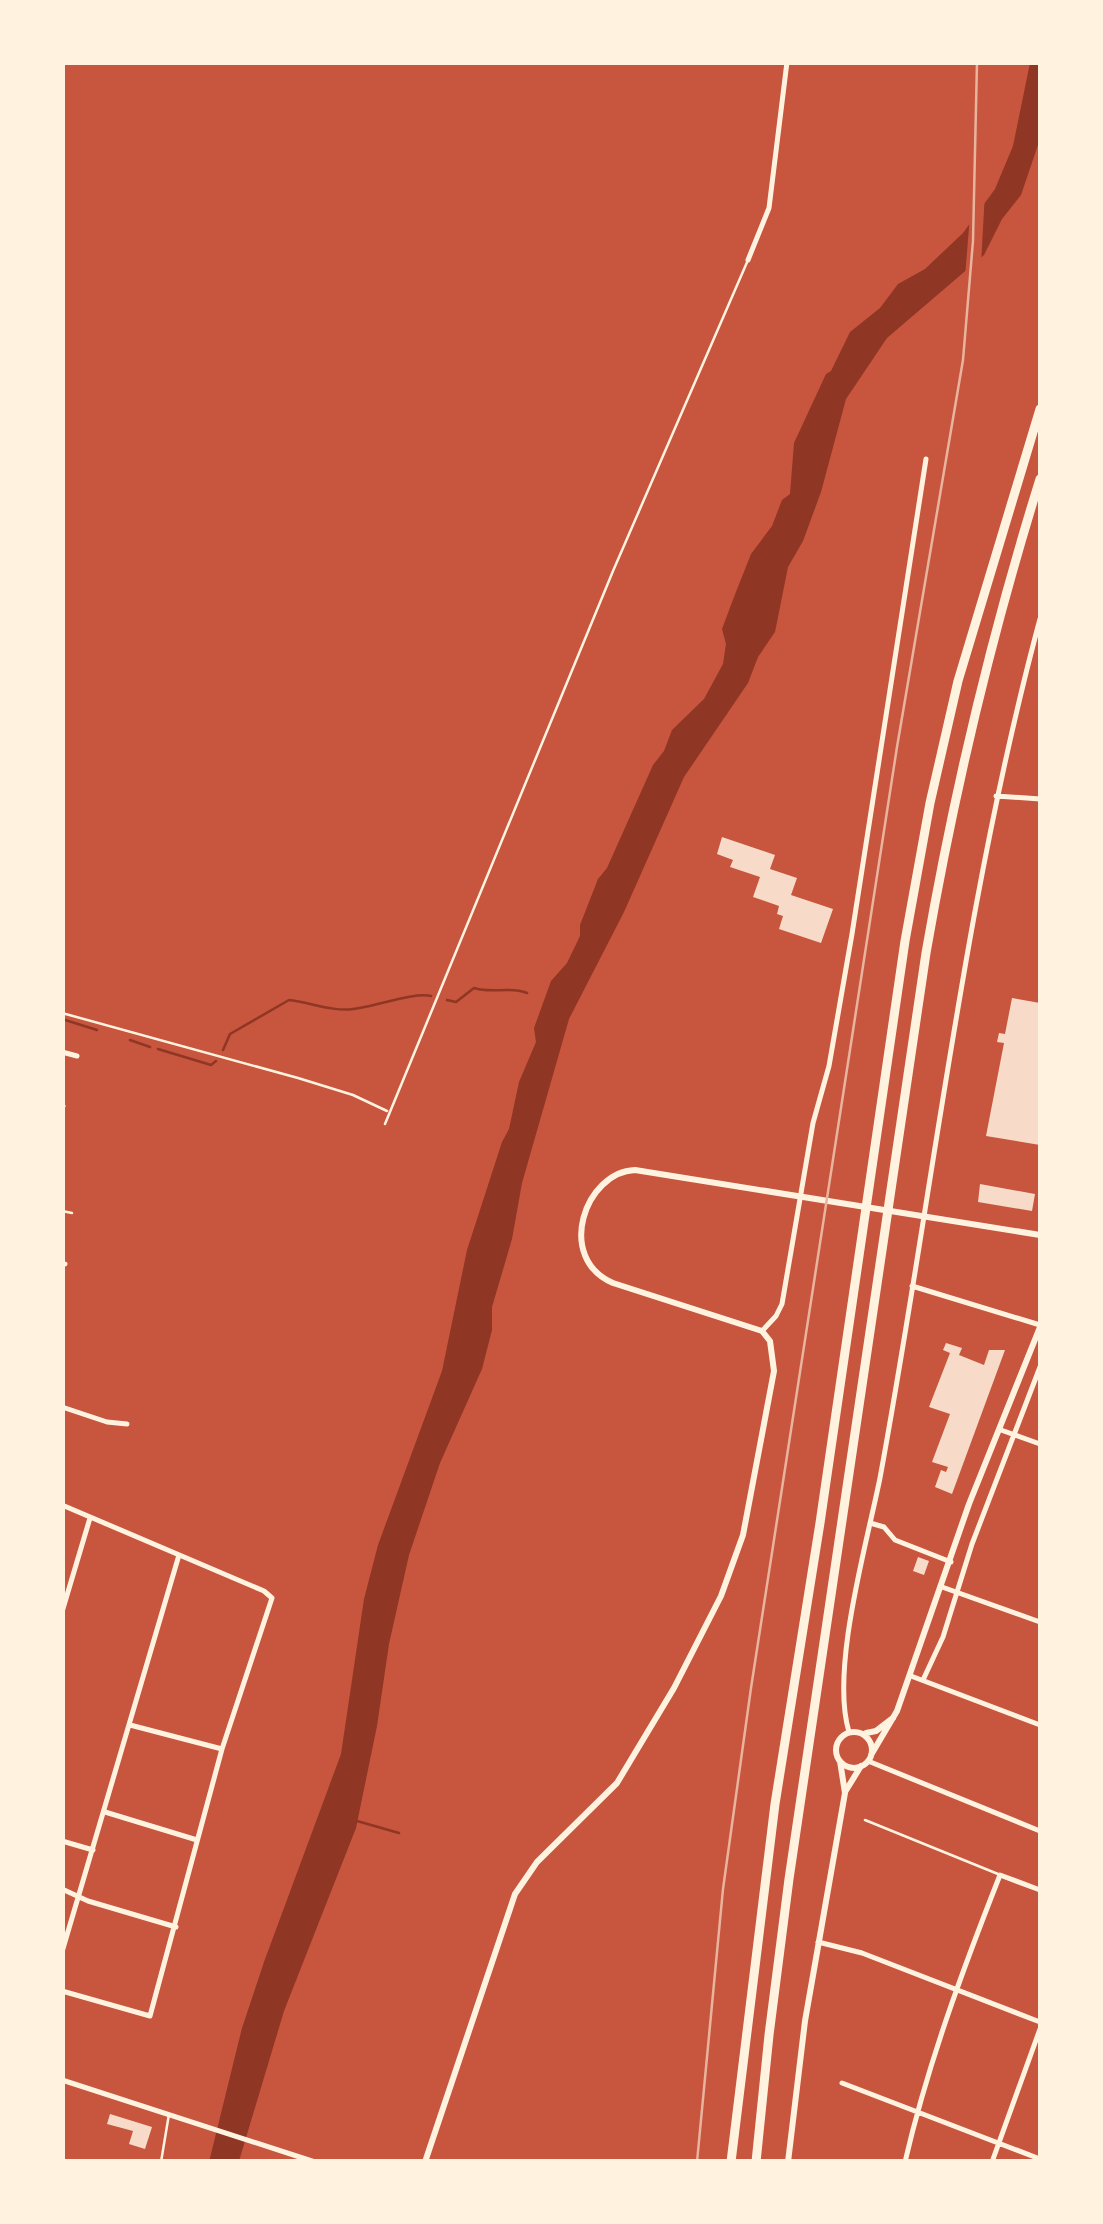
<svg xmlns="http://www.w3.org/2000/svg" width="1103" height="2224" font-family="Rubik,sans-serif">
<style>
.water{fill:#8f3625}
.pier{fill:#c8553d}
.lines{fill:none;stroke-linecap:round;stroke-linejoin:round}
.stream{stroke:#8f3625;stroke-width:2.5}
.building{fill:#f7dbc8}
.path{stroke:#fff3e0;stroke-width:2.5}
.service{stroke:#fff3e0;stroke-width:2.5}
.minor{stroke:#fff3e0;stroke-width:5}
.tertiary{stroke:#fff3e0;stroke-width:6}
.motorway{stroke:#fff3e0;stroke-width:9}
.rail{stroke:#e9b49f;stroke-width:2.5}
</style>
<rect width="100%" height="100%" fill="#c8553d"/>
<!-- water -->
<path class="water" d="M1030,63H1040V139L1021,195L1002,219L984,255L887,338L846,399L821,492L803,541L788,567L775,632L758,657L748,683L684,777L624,912L569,1019L522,1183L512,1239L492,1307V1330L482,1369L440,1463L409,1555L389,1644L377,1726L356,1828L284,2011L239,2161L209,2162L242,2028L264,1962L341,1754L364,1599L378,1545L442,1371L467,1250L502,1142L509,1129L519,1082L536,1042L534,1028L551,981L567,963L580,936V925L598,879L607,868L653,765L664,751L672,730L704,699L723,664L726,644L722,629L734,597L751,554L772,526L782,500L790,494L794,443L826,374L831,371L850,332L880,308L898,284L925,269L963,233L995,189L1013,146Z"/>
<!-- pier -->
<path class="pier" d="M985,193L981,264L965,277L970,215Z"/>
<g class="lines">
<!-- stream -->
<path class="stream" d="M447,1000L456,1002L474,988C492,994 510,986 527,993
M62,1019L97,1030
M130,1040L150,1047
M158,1049L211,1065L216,1061
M223,1050L230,1034L289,1000C309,1002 333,1012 353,1009C374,1007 413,992 431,996
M357,1821L399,1833"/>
</g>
<!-- building -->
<path class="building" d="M722,837L775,855L770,869L797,878L791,895L833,909L821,943L779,929L783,916L777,914L779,906L753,897L760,877L730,867L733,860L717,854Z
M1012,998L1040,1003V1145L986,1136L1004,1043L997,1042L999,1033L1005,1034Z
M980,1184L1035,1194L1032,1211L978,1202Z
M946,1343L962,1348L959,1355L984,1365L989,1350H1005L952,1494L935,1487L941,1470L946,1472L948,1467L932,1462L950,1414L929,1407L950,1353L943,1350Z
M918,1557L929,1561L924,1575L913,1571Z
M110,2114L152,2127L145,2149L129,2144L133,2131L107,2124Z"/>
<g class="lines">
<!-- path -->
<path class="path" d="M62,1211L72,1213"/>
<!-- service -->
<path class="service" d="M62,1013L298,1078L353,1095L387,1111
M385,1124L613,571L748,260
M865,1820L998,1874
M161,2162L169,2114"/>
<!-- minor -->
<path class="minor" d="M748,260L769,208L787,62
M996,796L1040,799
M62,1052L77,1056
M62,1105L63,1106
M62,1263L65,1264
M912,1286L1040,1325
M762,1331L776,1316L782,1304L813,1123L829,1066L852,934L926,459
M62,1407L107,1422L127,1424
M1001,1430L1040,1444
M62,1505L264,1591L272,1598L222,1749L150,2016L62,1991
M870,1523L884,1527L895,1540L951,1562
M942,1587L1040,1622
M62,1612L90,1518
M911,1676L1040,1725
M923,1680L943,1637L972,1544L1040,1367
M130,1725L222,1749
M849,1732C830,1670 867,1543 880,1478C933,1191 964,901 1040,619
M868,1761L1040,1831
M105,1812L197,1840
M62,1841L93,1850
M62,1889L88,1901L176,1927
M818,1942L862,1953L1040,2022
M62,1952L179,1555
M62,2080L315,2162
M842,2083L1040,2159
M905,2162C928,2063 963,1969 1000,1875L1040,1890
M992,2162L1040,2029"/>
<!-- tertiary -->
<path class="tertiary" d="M836 1750a18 18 0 1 1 36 0a18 18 0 1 1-36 0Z
M866,1733L876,1731L893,1718
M871,1755L897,1711L969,1504L1040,1327
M845,1792L861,1766
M425,2162L515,1894L537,1862L617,1783L674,1688L721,1596L743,1535L774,1371L770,1341L762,1331L613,1283C555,1258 585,1172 635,1170L1040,1235
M788,2162L805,2021L845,1793L840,1761"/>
<!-- motorway -->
<path class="motorway" d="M731,2162L775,1804L820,1523L905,941L930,803L958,681L1040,409
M756,2162L769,2035L789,1879L926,953C954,792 991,636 1040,479"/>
<!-- rail -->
<path class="rail" d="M697,2162L723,1889L751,1688L897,747L963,360L973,241L977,62"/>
</g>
<!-- border -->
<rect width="1103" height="2224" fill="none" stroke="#fff3e0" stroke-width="130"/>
</svg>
